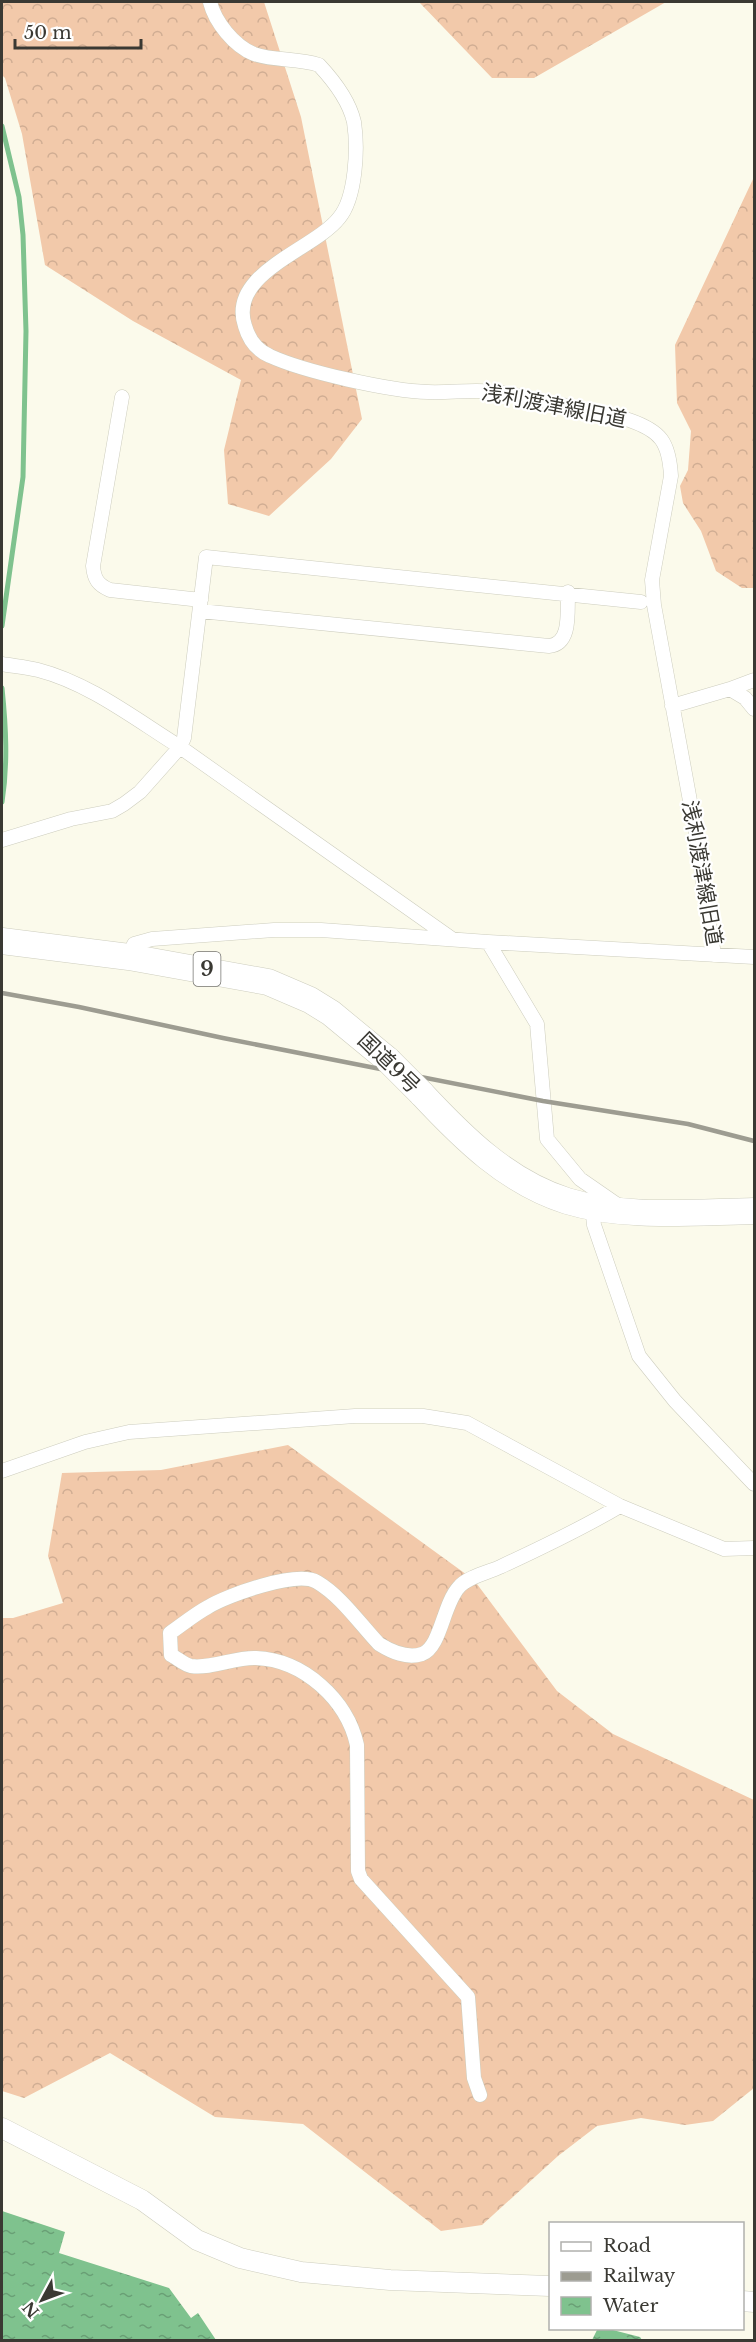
<svg xmlns="http://www.w3.org/2000/svg" width="756" height="2342" font-family="'Libre Baskerville','Noto Sans JP',serif">
<style>
.forest{fill:url(#forest-crowns)}
.water{fill:url(#water-ripples)}
.lines{fill:none;stroke-linecap:round;stroke-linejoin:round}
.stream{stroke:#7fc28e;stroke-width:5}
.street-casing{stroke:#cdcdbe;stroke-width:15}
.secondary-casing{stroke:#cdcdbe;stroke-width:21}
.highway-casing{stroke:#cdcdbe;stroke-width:27}
.street{stroke:#fff;stroke-width:14}
.secondary{stroke:#fff;stroke-width:20}
.highway{stroke:#fff;stroke-width:26}
.rail{stroke:#9d9c91;stroke-width:4.5}
.highway-bridge-casing{stroke:#cdcdbe;stroke-width:27;stroke-linecap:butt}
.highway-bridge{stroke:#fff;stroke-width:26}
.labels{text-anchor:middle;stroke-width:4.5;stroke-linejoin:round;paint-order:stroke}
.shield{fill:#fff;stroke:#757470;stroke-width:1.5}
.shield-label{font-size:20px;font-weight:bold;fill:#3a3933}
.street-label{font-size:21px;fill:#3a3933;stroke:#fff}
</style>
<defs>
<pattern id="forest-crowns" width="20" height="18" patternUnits="userSpaceOnUse" patternTransform="scale(1.5)"><rect width="20" height="18" fill="#f2c9aa"/><path d="M2 6a3 3 0 1 1 6 0M12 15a3 3 0 1 1 6 0" fill="none" stroke="#d0ad93"/></pattern>
<pattern id="water-ripples" width="26" height="14" patternUnits="userSpaceOnUse" patternTransform="scale(1.5)"><rect width="26" height="14" fill="#7fc28e"/><path d="M2 4q2-2 4 0t4 0M15 11q2-2 4 0t4 0" fill="none" stroke="#699f75"/></pattern>
</defs>
<rect width="100%" height="100%" fill="#fbfaeb"/>
<!-- forest -->
<path class="forest" d="M2,2H264L301,117L362,419L331,459L269,516L228,504L224,450L241,380L133,321L45,265L22,134L5,78L2,75Z
M419,2H666L534,78H492Z
M754,177V588H742L716,571L701,531L683,503L680,486L688,470L691,431L677,403L675,345Z
M288,1445L474,1580L557,1691L613,1734L754,1800V2088L713,2121L685,2125L641,2118L597,2126L558,2156L482,2225L441,2231L303,2124L215,2117L110,2053L24,2098L2,2091V1618H13L63,1603L48,1556L62,1473L161,1470Z"/>
<!-- water -->
<path class="water" d="M2,2211L65,2232L59,2253L169,2288L191,2318L198,2313L216,2340H2Z
M598,2328L609,2329L640,2337L642,2340H592Z"/>
<g class="lines">
<!-- stream -->
<path class="stream" d="M2,126L19,197L23,235L26,331L23,477L2,626
M2,688C6,727 8,764 2,802"/>
<defs>
<path id="street" d="M210,2C215,22 234,46 254,54C274,61 298,58 319,65C334,81 349,100 354,122C358,148 356,198 339,218C314,250 227,273 245,326C249,340 256,350 270,356C305,372 390,391 428,392C451,393 473,389 496,392C541,398 585,411 629,420C661,431 669,442 671,476L652,580L654,605L695,828L714,955
M122,397L93,566C94,579 98,585 110,590L201,600
M200,611L549,646C572,644 567,611 568,592
M2,664C13,666 26,667 38,670C89,683 135,719 180,747L452,939
M730,689L754,680
M672,706L730,689L745,698L754,709
M2,840L71,819L112,811L124,804L140,792L180,747L184,738L206,557L641,602
M488,942L537,1024L547,1139L580,1179L619,1206
M129,957L134,944L152,939L274,930H321L488,942L754,957
M592,1206L594,1225L639,1356L675,1401L754,1484
M2,1471L85,1442L129,1432L355,1416H423L467,1423L620,1506L724,1549L754,1548
M480,2095L474,2078L468,1997L361,1879L358,1871L357,1745C347,1700 304,1660 256,1658C235,1657 212,1669 191,1666C185,1665 177,1658 171,1655L170,1633C183,1624 195,1614 208,1607C228,1595 297,1570 317,1582C341,1596 360,1624 379,1644C392,1652 407,1659 422,1654C441,1647 443,1604 459,1587C467,1577 489,1572 500,1567C541,1548 581,1529 620,1506"/>
<path id="secondary" d="M2,2128L142,2200L197,2240L240,2258L301,2272L390,2280L550,2286
M742,2301L754,2302"/>
<path id="highway" d="M2,941L129,957L268,982L310,1000L331,1013L388,1060
M421,1093C463,1138 507,1182 567,1201C626,1219 694,1212 754,1211"/>
</defs>
<!-- street casing -->
<use href="#street" class="street-casing"/>
<!-- secondary casing -->
<use href="#secondary" class="secondary-casing"/>
<!-- highway casing -->
<use href="#highway" class="highway-casing"/>
<!-- street -->
<use href="#street" class="street"/>
<!-- secondary -->
<use href="#secondary" class="secondary"/>
<!-- highway -->
<use href="#highway" class="highway"/>
<!-- rail -->
<path class="rail" d="M2,993L79,1007L223,1038L543,1101L688,1124L754,1141"/>
<defs>
<path id="highway-bridge" d="M388,1060L421,1093"/>
</defs>
<!-- highway-bridge casing -->
<use href="#highway-bridge" class="highway-bridge-casing"/>
<!-- highway-bridge -->
<use href="#highway-bridge" class="highway-bridge"/>
</g>
<g class="labels">
<!-- shield labels -->
<rect class="shield" x="193.5" y="952" width="27" height="34" rx="4.5"/>
<g class="shield-label">
<text x="207" y="976">9</text>
</g>
<!-- street labels -->
<g class="street-label">
<text transform="translate(554 406) rotate(11)" y="7">浅利渡津線旧道</text>
<text transform="translate(702 873) rotate(80)" y="7">浅利渡津線旧道</text>
<text transform="translate(389 1063) rotate(44)" y="7">国道9号</text>
</g>
</g>
<!-- border -->
<rect width="756" height="2342" fill="none" stroke="#3a3933" stroke-width="6"/>
<!-- legend -->
<rect x="549" y="2222" width="195" height="108" fill="#ffffff" stroke="#b0b0ad" stroke-width="1.5"/>
<rect x="561" y="2242" width="30" height="9" fill="#ffffff" stroke="#b0b0ad" stroke-width="1.5"/>
<text x="603" y="2252" font-size="18" fill="#3a3933">Road</text>
<rect x="561" y="2272" width="30" height="9" fill="#9d9c91" stroke="#b0b0ad" stroke-width="1.5"/>
<text x="603" y="2282" font-size="18" fill="#3a3933">Railway</text>
<rect x="561" y="2297" width="30" height="18" fill="url(#water-ripples)" stroke="#b0b0ad" stroke-width="1.5"/>
<text x="603" y="2312" font-size="18" fill="#3a3933">Water</text>
<!-- north arrow -->
<g transform="translate(42 2300) rotate(229)" stroke="#ffffff" stroke-width="4.5" paint-order="stroke">
<path d="M0-4.5L10 22L0 15L-10 22Z" fill="#3a3933"/>
<text y="-9" font-size="16" font-weight="bold" text-anchor="middle" fill="#3a3933">N</text>
</g>
<!-- scale -->
<path d="M15 39v9h126v-9" fill="none" stroke="#3a3933" stroke-width="3"/>
<text x="24" y="39" font-size="18" fill="#3a3933" stroke="#ffffff" stroke-width="4.5" paint-order="stroke">50 m</text>
</svg>
